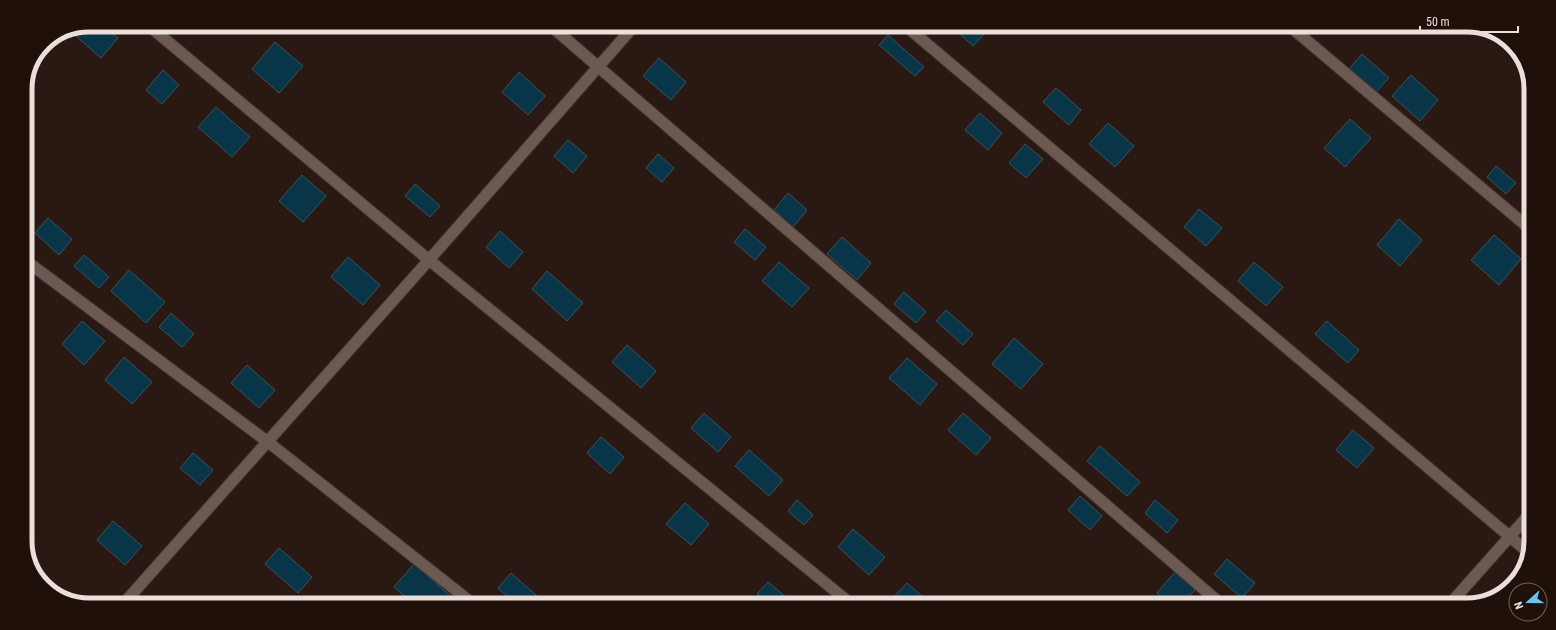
<svg xmlns="http://www.w3.org/2000/svg" width="1556" height="630" font-family="'Roboto Condensed',sans-serif">
<style>
.building{fill:#083548;stroke:#3f525c}
.lines{fill:none;stroke-linecap:round;stroke-linejoin:round}
.street-casing{stroke:#413431;stroke-width:13}
.street{stroke:#6c5951;stroke-width:11}
.rim{fill:none;stroke:#eadfda;stroke-width:5}
</style>
<rect width="100%" height="100%" fill="#291912"/>
<!-- building -->
<path class="building" d="M89,25H102L118,38L101,58L76,36L85,27Z
M588,26H601L595,33Z
M952,27H977L984,34L973,46Z
M888,35L924,67L915,76L879,45Z
M275,42L303,66L279,93L252,69Z
M1362,54L1389,78L1375,93L1348,70Z
M659,58L686,82L671,100L643,76Z
M163,70L179,85L162,104L146,90Z
M519,72L545,96L528,115L502,92Z
M1411,75L1438,100L1420,121L1392,96Z
M1056,88L1081,110L1069,125L1043,102Z
M216,107L250,137L232,157L198,127Z
M980,113L1002,133L988,150L965,130Z
M1350,119L1371,138L1345,167L1324,148Z
M1108,123L1134,146L1115,167L1089,144Z
M568,140L587,156L573,173L554,156Z
M1025,144L1043,159L1026,178L1009,163Z
M658,154L674,168L662,182L646,168Z
M1496,166L1516,183L1506,194L1487,177Z
M302,175L326,196L303,222L279,201Z
M415,184L440,206L430,217L405,196Z
M788,193L807,210L793,227L774,210Z
M25,206L30,210L25,216Z
M1199,209L1222,228L1206,246L1184,227Z
M48,218L72,239L59,255L35,233Z
M1399,219L1422,240L1400,266L1377,245Z
M745,229L766,247L755,260L734,242Z
M500,231L523,252L509,268L486,247Z
M1494,235L1521,259L1499,285L1471,260Z
M842,237L871,263L857,280L827,254Z
M84,255L109,277L99,288L74,266Z
M348,257L380,285L363,305L331,277Z
M779,262L809,288L792,307L762,281Z
M1254,262L1283,287L1266,306L1238,281Z
M129,270L165,302L146,323L111,291Z
M547,271L583,303L567,321L532,289Z
M25,290L33,297L25,306Z
M904,292L926,312L916,323L894,304Z
M946,310L973,334L963,345L936,321Z
M171,313L194,334L182,347L159,327Z
M82,321L105,341L84,365L62,344Z
M1327,321L1359,350L1348,363L1315,334Z
M1014,338L1043,364L1021,389L992,364Z
M627,345L656,371L641,388L612,362Z
M124,357L152,382L132,404L105,380Z
M907,358L937,384L920,405L889,378Z
M247,365L275,390L259,408L231,383Z
M704,413L731,437L718,452L691,428Z
M963,413L991,438L976,455L948,430Z
M1353,430L1374,448L1357,468L1336,450Z
M601,437L624,457L610,474L587,453Z
M1100,446L1140,482L1127,496L1087,461Z
M749,450L783,480L769,496L735,466Z
M193,453L213,470L200,485L180,468Z
M1080,496L1102,516L1090,530L1068,510Z
M797,500L813,515L804,525L788,511Z
M1155,500L1178,520L1167,533L1145,513Z
M685,503L709,524L691,545L666,524Z
M113,521L142,546L125,565L97,540Z
M853,529L885,557L869,575L838,547Z
M279,548L312,577L298,593L265,564Z
M1227,559L1255,583L1242,598L1214,574Z
M414,564L454,599L450,602H411L394,587Z
M1175,572L1195,590L1182,604H1170L1157,593Z
M511,573L545,603H514L498,588Z
M768,582L793,603H768L757,594Z
M907,583L924,598L919,604H899L893,598Z"/>
<g class="lines">
<defs>
<path id="street" d="M551,26L1221,604
M634,26L429,260L850,603
M907,27L1528,552
M1292,28L1530,229
M25,260L268,442L472,603
M125,602L429,260L148,25
M1449,605L1528,516"/>
</defs>
<!-- street casing -->
<use href="#street" class="street-casing"/>
<!-- street -->
<use href="#street" class="street"/>
</g>
<!-- crop -->
<path d="M0 0H1556V630H0ZM89 32H1467A57 57 0 0 1 1524 89V541A57 57 0 0 1 1467 598H89A57 57 0 0 1 32 541V89A57 57 0 0 1 89 32Z" fill="#1f1009" fill-rule="evenodd"/>
<path class="rim" d="M89 32H1467A57 57 0 0 1 1524 89V541A57 57 0 0 1 1467 598H89A57 57 0 0 1 32 541V89A57 57 0 0 1 89 32Z"/>
<!-- north arrow -->
<g transform="translate(1528 602) rotate(249)"><circle r="19" fill="#1f1009" stroke="#70635d"/>
<path d="M0-3L7 15L0 10L-7 15Z" fill="#68c4f0"/>
<text y="-6" font-size="11" font-weight="bold" text-anchor="middle" fill="#eadfda">N</text>
</g>
<!-- scale -->
<path d="M1420 26v6h98v-6" fill="none" stroke="#eadfda" stroke-width="2"/>
<text x="1426" y="26" font-size="12" fill="#eadfda" stroke="#1f1009" stroke-width="3" paint-order="stroke">50 m</text>
</svg>
